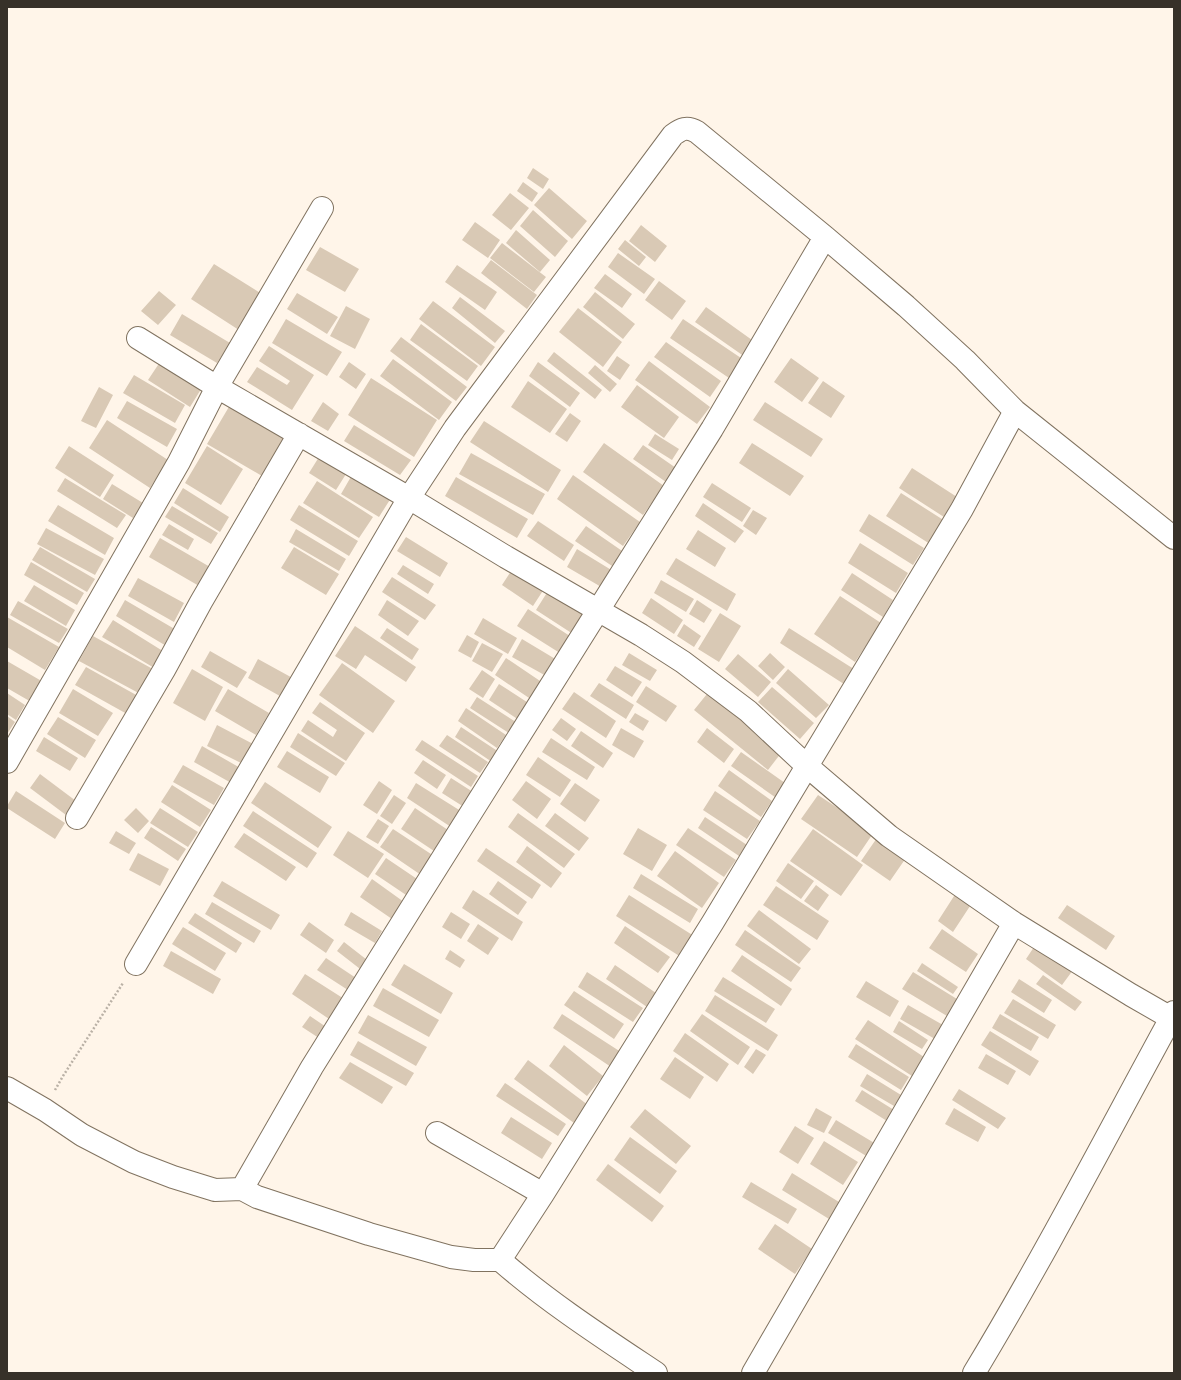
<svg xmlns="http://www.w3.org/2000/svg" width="1181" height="1380" font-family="'Open Sans',sans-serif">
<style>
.building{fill:#d9c9b5}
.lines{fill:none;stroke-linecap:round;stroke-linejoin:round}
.minor-casing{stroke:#817360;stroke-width:24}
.path{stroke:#bab1a6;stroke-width:2.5;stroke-dasharray:2 2;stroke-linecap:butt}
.minor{stroke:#fff;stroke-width:22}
</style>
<rect width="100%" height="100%" fill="#fff5e9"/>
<!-- building -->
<path class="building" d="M533,168L549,179L543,189L527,178Z
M523,182L538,193L532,202L517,191Z
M549,188L587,221L572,239L534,205Z
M510,193L529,208L511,230L492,215Z
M533,210L568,241L555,257L520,226Z
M475,222L500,240L488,258L462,240Z
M641,225L667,246L655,262L629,241Z
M516,230L550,260L540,272L506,243Z
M625,240L646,257L639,266L618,249Z
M502,243L546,277L534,292L490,258Z
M320,247L359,269L345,292L306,270Z
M618,253L655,279L644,294L608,267Z
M491,260L537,295L527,309L481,273Z
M214,264L265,296L242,332L191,299Z
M457,265L497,292L485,310L445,282Z
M605,274L632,294L622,308L594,288Z
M659,281L686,301L672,320L645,300Z
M159,291L176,305L158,325L141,311Z
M595,292L635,324L623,339L583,307Z
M297,293L338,317L327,334L287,309Z
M460,297L505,331L495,343L452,308Z
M433,301L495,347L481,366L419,319Z
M346,306L370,319L355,349L330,336Z
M706,307L759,345L748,359L695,322Z
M578,308L622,342L603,367L559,332Z
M182,314L230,343L217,363L170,335Z
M286,319L342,352L327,376L272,343Z
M683,319L741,358L729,378L670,338Z
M421,324L478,366L467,381L410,340Z
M401,337L467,387L456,401L390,351Z
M666,342L721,381L710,397L654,357Z
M269,346L314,375L292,410L247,382L257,367L287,385L290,381L259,361Z
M554,352L602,390L595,399L547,361Z
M617,356L630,365L620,380L607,371Z
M791,358L819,378L802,402L774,382Z
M162,359L203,386L190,407L148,380Z
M393,359L452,402L439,420L380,376Z
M649,361L710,407L697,424L635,380Z
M349,362L366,374L356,389L339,377Z
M538,362L580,393L570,407L529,376Z
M595,365L617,384L610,392L588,373Z
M134,375L185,405L175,423L123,393Z
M371,378L437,420L414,457L348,415Z
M528,381L567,409L550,433L511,407Z
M823,381L845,396L831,418L808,403Z
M637,385L679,417L664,438L621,407Z
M99,387L113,395L96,428L81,421Z
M233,400L288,433L262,476L207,444Z
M127,401L177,429L167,447L117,418Z
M323,402L339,414L328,431L311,421Z
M765,402L823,439L811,457L753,420Z
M570,413L581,421L567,442L555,434Z
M107,420L168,460L150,488L89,448Z
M484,421L561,470L548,492L470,442Z
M354,425L411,460L400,475L344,441Z
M655,434L679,449L672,460L648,445Z
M604,443L664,486L643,515L583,472Z
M752,443L804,476L790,496L739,463Z
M643,445L676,468L666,482L633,459Z
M69,446L114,475L100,497L55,468Z
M207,446L243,469L221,505L185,483Z
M471,453L545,494L533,515L459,474Z
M319,457L346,474L336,490L309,473Z
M912,468L957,497L944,517L899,488Z
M352,475L391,498L379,517L341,494Z
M573,475L640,522L623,546L557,499Z
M456,477L528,519L517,538L445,496Z
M65,478L126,515L117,528L57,491Z
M317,481L373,517L359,538L303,503Z
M712,483L751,508L742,522L703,497Z
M112,484L143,503L133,518L103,499Z
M183,488L229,517L220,532L174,503Z
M901,493L945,521L930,544L886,516Z
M703,503L744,531L735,543L695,516Z
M58,505L114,538L105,555L48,521Z
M299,505L358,541L349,556L290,520Z
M172,506L218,533L211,544L165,517Z
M753,510L767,518L756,535L743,526Z
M869,514L924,548L913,565L859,531Z
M538,521L574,545L564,561L527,536Z
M169,524L194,539L188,550L162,535Z
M586,526L628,555L618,570L575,541Z
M46,528L104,559L95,575L37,544Z
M296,529L346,559L339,571L289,542Z
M698,530L726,548L715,567L686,549Z
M406,537L448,563L440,577L397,551Z
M160,538L217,571L206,590L149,557Z
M860,543L908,573L896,593L848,563Z
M40,547L95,579L87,592L32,560Z
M294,547L339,574L326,595L281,568Z
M577,549L613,571L603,588L567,567Z
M676,558L736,594L727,611L666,574Z
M31,562L84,593L77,605L24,575Z
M403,565L434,584L428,594L397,574Z
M513,568L544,589L533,606L502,585Z
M852,573L893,600L883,617L841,590Z
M392,577L436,605L425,620L382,592Z
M138,578L184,603L174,622L128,596Z
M661,580L694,599L686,612L654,593Z
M34,585L75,610L66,626L24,601Z
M548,591L585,616L573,634L536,610Z
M840,596L881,623L855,662L814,634Z
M651,598L683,620L674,634L642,613Z
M125,600L178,631L168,647L116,616Z
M387,600L419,621L408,636L378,615Z
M697,600L712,610L704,623L689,614Z
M18,601L68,629L59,643L10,615Z
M528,609L573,638L563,655L517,626Z
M720,613L741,626L719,662L698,649Z
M7,617L59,647L45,670L7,647Z
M483,618L517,638L508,654L474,634Z
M113,620L166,653L156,669L102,637Z
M684,624L701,636L694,647L677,636Z
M355,626L416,667L406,682L365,655L356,669L335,656Z
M387,628L419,649L412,660L380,638Z
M789,628L857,671L847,686L780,643Z
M467,635L479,642L471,658L458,651Z
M93,636L160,673L146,697L79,661Z
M522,639L557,660L548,677L512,657Z
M482,643L503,654L492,672L472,661Z
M210,651L247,672L237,688L201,667Z
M629,653L657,670L650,681L622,665Z
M770,653L785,667L773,680L758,666Z
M738,654L771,682L758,697L725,669Z
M506,658L546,685L535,702L495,675Z
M258,659L298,681L287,700L248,678Z
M7,661L45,683L33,703L7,688Z
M342,663L395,701L373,733L319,695Z
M615,666L642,682L632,697L606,680Z
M86,667L138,696L127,714L75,685Z
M192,669L223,687L205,721L173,703Z
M788,669L829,705L816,718L776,683Z
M482,670L495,679L483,698L469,689Z
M599,683L634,705L626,719L590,696Z
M499,684L533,706L522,722L489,700Z
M646,686L677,706L666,722L636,702Z
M772,687L814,723L800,739L758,702Z
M73,689L113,713L98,736L59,713Z
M228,689L269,713L256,735L215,711Z
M711,689L785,748L768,770L694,710Z
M574,692L616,721L606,738L562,709Z
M7,693L25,705L16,720L7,714Z
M477,697L519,724L512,735L470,708Z
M320,702L365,733L346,761L301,731L308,720L333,737L337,730L312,713Z
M466,708L506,735L497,748L458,721Z
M635,713L649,721L643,731L629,722Z
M7,716L15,722L7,734Z
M58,717L96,740L85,758L47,734Z
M561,718L576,729L567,741L552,730Z
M217,725L255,745L245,765L207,746Z
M461,727L499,752L492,762L455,737Z
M621,728L644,741L634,758L612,745Z
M707,728L734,749L724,763L697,742Z
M581,731L613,753L603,768L571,746Z
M298,733L345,763L336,776L290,747Z
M447,735L488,762L480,773L439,746Z
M44,737L78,758L70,771L36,751Z
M551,738L595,767L587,780L542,752Z
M422,740L478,776L471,787L415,750Z
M202,746L242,769L233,784L194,762Z
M287,751L329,777L320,793L277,767Z
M741,752L792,788L782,802L731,766Z
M538,757L571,780L560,797L526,775Z
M423,760L446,775L437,789L414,773Z
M183,765L224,788L214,805L173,782Z
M729,770L772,801L761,817L718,786Z
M40,774L76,801L66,815L30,788Z
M451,778L473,792L464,807L442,793Z
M379,781L392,790L377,814L363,805Z
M526,781L551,799L537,819L512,800Z
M265,782L332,827L318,848L251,803Z
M416,783L464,813L454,829L407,798Z
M575,783L600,800L585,822L560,804Z
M172,785L211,810L200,827L161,802Z
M16,791L65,823L55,839L7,808V806Z
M715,791L760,821L747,839L703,810Z
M394,795L406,803L392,824L380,816Z
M818,795L874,832L857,857L801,819Z
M136,808L149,821L138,833L124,820Z
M160,808L198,832L188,847L150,823Z
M415,808L451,832L437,853L401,829Z
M253,811L317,853L307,868L243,826Z
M518,813L575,854L564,868L508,827Z
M555,813L589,838L579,851L545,826Z
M705,817L747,845L739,856L698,828Z
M378,819L389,826L378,844L366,837Z
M151,827L186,849L178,861L144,838Z
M638,828L667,845L652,871L623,854Z
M688,828L736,860L724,877L676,845Z
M393,829L434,856L421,875L380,847Z
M813,829L863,865L841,896L790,861Z
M116,831L136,843L129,854L109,843Z
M348,831L384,854L368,878L333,855Z
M244,833L296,867L286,881L234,847Z
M879,835L908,855L890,881L861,861Z
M527,846L562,873L551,888L516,862Z
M486,848L541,885L532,899L477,861Z
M675,851L719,883L702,908L657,876Z
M138,853L169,869L160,886L129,870Z
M386,858L423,883L412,899L375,874Z
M788,863L814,881L801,899L776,881Z
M641,874L698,909L690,923L633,888Z
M372,879L404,902L392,919L360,897Z
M222,881L280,915L271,930L213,896Z
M498,881L527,902L518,915L489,894Z
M816,885L829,895L818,911L804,901Z
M776,886L829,921L817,940L763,905Z
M473,890L523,922L512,941L462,908Z
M956,893L972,903L953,932L938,921Z
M629,895L694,936L681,957L616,916Z
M212,902L261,931L254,943L205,914Z
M1067,905L1115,936L1106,950L1058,918Z
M759,910L811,949L799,964L747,926Z
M351,912L382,931L375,943L344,925Z
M451,912L470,924L461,939L442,927Z
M195,913L242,943L236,953L188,923Z
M309,922L334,940L326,953L300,935Z
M478,924L499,938L488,955L467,941Z
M625,926L670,957L658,973L614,943Z
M183,927L226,953L215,971L172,944Z
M942,929L978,954L966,972L929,948Z
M745,930L801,968L791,982L735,945Z
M344,942L371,963L364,972L337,951Z
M1036,944L1073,970L1062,985L1026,959Z
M450,950L465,960L460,968L445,959Z
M171,951L221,979L213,994L163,966Z
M742,955L792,989L781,1006L731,971Z
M326,958L359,980L351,992L317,970Z
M922,963L958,987L953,994L917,971Z
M404,964L453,993L441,1014L391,985Z
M615,965L656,993L647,1007L606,979Z
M587,972L643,1008L633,1022L578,987Z
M913,972L957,999L947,1016L902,989Z
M305,974L349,1002L335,1023L292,994Z
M1043,975L1082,1002L1075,1011L1036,984Z
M723,977L775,1009L766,1023L714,991Z
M1019,979L1052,1000L1044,1013L1011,992Z
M866,981L899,1001L890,1017L856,997Z
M383,988L439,1020L429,1037L373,1006Z
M574,991L624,1024L614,1039L564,1005Z
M715,995L778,1035L768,1051L705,1011Z
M1013,999L1056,1025L1048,1039L1004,1013Z
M908,1005L943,1025L935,1039L900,1019Z
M562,1014L624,1054L614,1069L553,1028Z
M702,1014L750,1047L738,1065L690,1031Z
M1000,1014L1039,1037L1031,1051L992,1028Z
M368,1015L427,1047L416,1066L358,1033Z
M310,1016L332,1031L325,1042L302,1027Z
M868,1020L924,1057L912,1076L855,1039Z
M899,1021L928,1040L922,1049L893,1032Z
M990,1031L1039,1061L1030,1076L981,1045Z
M685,1033L729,1064L717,1082L673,1051Z
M358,1041L414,1073L406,1086L350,1055Z
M856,1044L909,1077L901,1090L848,1057Z
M564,1045L603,1076L587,1096L549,1066Z
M756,1049L766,1055L753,1074L744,1067Z
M986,1054L1016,1071L1008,1085L978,1068Z
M675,1057L704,1077L690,1099L660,1079Z
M528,1060L588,1105L574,1123L514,1079Z
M350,1062L393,1087L382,1104L339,1078Z
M867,1074L901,1095L894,1106L860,1086Z
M505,1083L566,1124L558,1136L496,1096Z
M959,1089L1006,1118L998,1129L952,1100Z
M862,1090L894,1110L887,1121L855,1101Z
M816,1108L832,1117L824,1133L807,1125Z
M954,1108L986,1127L978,1142L945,1124Z
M645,1109L691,1146L676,1164L630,1127Z
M511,1117L552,1143L542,1159L501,1133Z
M836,1120L876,1144L868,1157L828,1133Z
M795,1126L814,1138L798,1164L779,1152Z
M630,1137L677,1171L660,1194L614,1160Z
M824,1141L858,1162L843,1185L810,1164Z
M608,1164L664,1206L652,1222L596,1180Z
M792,1173L839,1202L829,1219L782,1190Z
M751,1182L797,1209L788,1224L742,1197Z
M775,1224L812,1249L795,1274L758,1249Z"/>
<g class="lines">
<defs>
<path id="minor" d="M138,338L217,387L409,498L506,557L641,635L683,662L748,711L807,766L889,836L1014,923L1131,995L1171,1018L1174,1012
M7,762L179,462L217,387L322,208
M77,818L164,670L201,602L299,434
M136,964L409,498L455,428L673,135C681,129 687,126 697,132L825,237L906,306L965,360L1015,411L1174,538
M7,1088L45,1110L82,1135L134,1162L173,1177L215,1190L242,1189L257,1197L369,1234L451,1257L474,1260H500C548,1302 602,1337 656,1373
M437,1133L543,1194
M242,1189L312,1067L415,902L712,429L825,237
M500,1260L543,1194L713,922L962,509L1015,411
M753,1373L1014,923
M974,1373C1044,1257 1106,1137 1171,1018"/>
</defs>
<!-- minor casing -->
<use href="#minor" class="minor-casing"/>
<!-- path -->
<path class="path" d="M55,1090L63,1076L123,983"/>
<!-- minor -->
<use href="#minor" class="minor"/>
</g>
<!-- border -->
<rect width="1181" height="1380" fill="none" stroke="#373129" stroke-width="16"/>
</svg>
